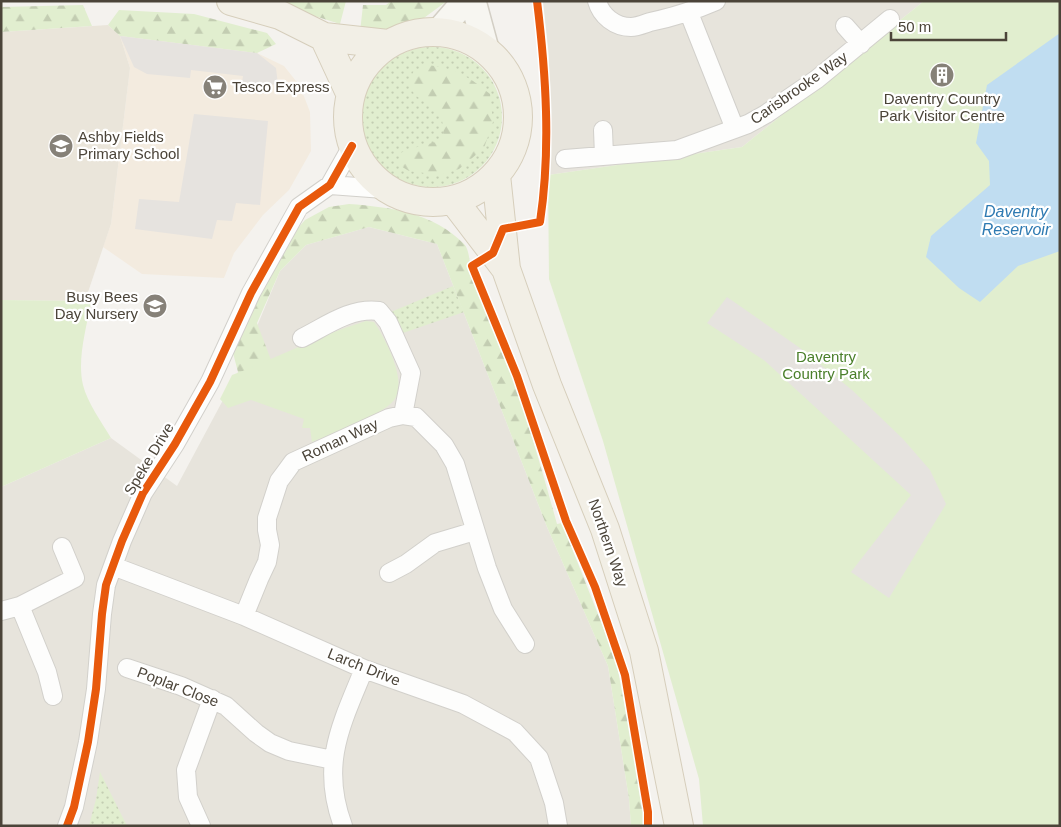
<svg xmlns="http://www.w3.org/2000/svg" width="1061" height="827" font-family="Arial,sans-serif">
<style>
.residential{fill:#e7e4dc}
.commercial{fill:#f3ebdf}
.education{fill:#eae5da}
.grass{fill:url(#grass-dots)}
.forest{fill:url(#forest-firs)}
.green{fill:#e1eecf}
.parking{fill:#e6e3df}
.water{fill:#c0ddf1}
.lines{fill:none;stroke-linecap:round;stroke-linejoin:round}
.street-casing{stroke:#d2d0cb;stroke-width:20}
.secondary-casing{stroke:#d3cfc5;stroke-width:28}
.primary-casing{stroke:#d6cebb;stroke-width:30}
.street{stroke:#fdfdfc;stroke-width:18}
.secondary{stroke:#f7f6f1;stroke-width:25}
.primary{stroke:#f2efe6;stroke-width:28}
.cycleway-casing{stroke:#fff;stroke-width:11}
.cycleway{stroke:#e8590c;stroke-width:8}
.labels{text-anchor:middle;stroke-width:4.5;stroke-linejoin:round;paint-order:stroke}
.poi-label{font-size:15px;fill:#4b4439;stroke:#fff;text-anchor:start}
.street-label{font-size:15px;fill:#4b4439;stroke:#fff}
.park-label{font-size:15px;fill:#4a7f2a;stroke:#fff}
.water-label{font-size:16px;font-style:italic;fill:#2e7ab2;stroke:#fff}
</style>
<defs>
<pattern id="grass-dots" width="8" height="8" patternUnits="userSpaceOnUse" patternTransform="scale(1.25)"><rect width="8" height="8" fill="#e1eecf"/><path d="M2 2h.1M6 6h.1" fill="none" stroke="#c3cdb2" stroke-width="1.8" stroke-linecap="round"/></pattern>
<pattern id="forest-firs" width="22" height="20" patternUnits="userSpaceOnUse" patternTransform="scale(1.25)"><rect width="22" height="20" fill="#e1eecf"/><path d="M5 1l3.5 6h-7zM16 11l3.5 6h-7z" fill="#c3cdb2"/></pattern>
</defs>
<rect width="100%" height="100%" fill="#f4f2ee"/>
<!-- residential -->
<path class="residential" d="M543,1H924L742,147L548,175L549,56Z
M369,227L437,244L547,527L608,666L629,799L631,826H1V487L111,438L177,486L238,372L280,271L306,245Z"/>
<!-- commercial -->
<path class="commercial" d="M120,36L257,53L284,66L300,86L310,112L311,151L289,190L263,215L234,253L224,278L142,274L103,247L111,224L130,68Z"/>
<!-- education -->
<path class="education" d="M108,25L120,36L130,68L111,224L85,301L1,300V32Z"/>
<!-- grass -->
<path class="grass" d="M362 117a70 70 0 1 1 140 0a70 70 0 1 1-140 0Z
M453,286L464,312L400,334L386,314Z
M100,772L127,826H89L96,799Z"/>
<!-- forest -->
<path class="forest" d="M267,1H346L340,24Z
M391,1H447L413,26L382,38L360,32L363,5H386Z
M83,5L92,26L1,32V7Z
M119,10L194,14L267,33L276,44L257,53L120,36L108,25Z
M428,65C454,68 470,77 490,94L493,122L484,148L459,169L440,175L409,171L399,165V154L406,150L443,140C447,97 420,112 407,82L414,71Z
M349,204C390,207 434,213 464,244C470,250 469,264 472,272C483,303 497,333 508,364C527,417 542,470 557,524L562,523L616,660L638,776L652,826H631L629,799L608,666L547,527L437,244L369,227L306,245L280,271L257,323L271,360L350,326L237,384L238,372L233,353L281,247L305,220L329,207Z"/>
<!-- green -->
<path class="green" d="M924,1H1060V826H703L699,779L603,441L549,279L548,175L742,147Z
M1,300L85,301L91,303C86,329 77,360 83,385C87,402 102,423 111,438L1,487Z
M366,321L374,322C385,338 406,378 396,397C388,414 331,434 312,442L310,428H302L304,419L251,400L228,408L220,399L232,375C277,358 320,335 366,321Z"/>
<!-- parking -->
<path class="parking" d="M120,36L257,53L276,68L278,85L242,82L243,76L191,70L190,78L147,74L134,67Z
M194,114L268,121L260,205L236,203L232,221L217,220L212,239L135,229L139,199L179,202Z
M727,297L800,348L852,390L903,439L930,470L946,504L889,598L851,572L911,495L765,361L707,323Z"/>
<!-- water -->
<path class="water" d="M1060,33V251L1018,266L980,302L959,288L926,257L931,236L990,185L989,161L976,143L987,85Z"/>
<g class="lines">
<defs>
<path id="street" d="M597,1C601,16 615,27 631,27C637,27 644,24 650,22C674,17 693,11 716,1
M689,13L735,129
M845,26L861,44
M603,130L604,156
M565,159L677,150L748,124L766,114L817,79L890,19
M330,185L384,189
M302,338C326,326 351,307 379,311L388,322L411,373L403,415
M113,566L244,616L364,669L463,704L515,732L539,758L554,803L558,826
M389,573L406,564L435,543L475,531
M20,606L47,672L53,696
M1,611L20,606L75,578L62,547
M244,616L259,579L267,562L270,545L267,530V518L279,481L285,473L293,462L389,418L403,415L416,417L444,445L455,464L487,568L503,609L525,644
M127,668L181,686L226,706L256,733L270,743L289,751L333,760
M67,826L74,807L88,742L96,689L102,614L106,585L122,541L143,493L175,444L210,382L251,293L299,207L330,185L352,146
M201,826L188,797L186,770L212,699
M343,826C320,764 341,725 364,669"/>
<path id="secondary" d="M473,1L486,49
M439,31L465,1"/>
<path id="primary" d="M231,1L280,15L324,37L388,44
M348 117a85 85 0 1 1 170 0a85 85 0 1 1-170 0Z
M324,37L350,93
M496,175L506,269L547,385L605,529L644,651L679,826
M454,201L506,269"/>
</defs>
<!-- street casing -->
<use href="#street" class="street-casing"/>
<!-- secondary casing -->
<use href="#secondary" class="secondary-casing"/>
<!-- primary casing -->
<use href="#primary" class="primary-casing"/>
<!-- street -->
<use href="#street" class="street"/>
<!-- secondary -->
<use href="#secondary" class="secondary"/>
<!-- primary -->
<use href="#primary" class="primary"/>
<defs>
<path id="cycleway" d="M537,1C546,74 551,149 540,222L503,229L493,253L472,266L517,376L566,521L595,587L625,675L648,812V826
M67,826L74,807L88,742L96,689L102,614L106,585L122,541L143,493L175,444L210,382L251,293L299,207L330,185L352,146"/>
</defs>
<!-- cycleway casing -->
<use href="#cycleway" class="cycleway-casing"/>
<!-- cycleway -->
<use href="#cycleway" class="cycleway"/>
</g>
<!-- icons -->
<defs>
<symbol id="building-disc" viewBox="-11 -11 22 22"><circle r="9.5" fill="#868178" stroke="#fff"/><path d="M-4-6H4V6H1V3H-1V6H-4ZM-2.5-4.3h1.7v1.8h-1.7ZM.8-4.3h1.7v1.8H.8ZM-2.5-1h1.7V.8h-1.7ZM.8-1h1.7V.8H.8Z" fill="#fff"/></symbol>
<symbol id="supermarket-disc" viewBox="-11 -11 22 22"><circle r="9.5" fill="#868178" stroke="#fff"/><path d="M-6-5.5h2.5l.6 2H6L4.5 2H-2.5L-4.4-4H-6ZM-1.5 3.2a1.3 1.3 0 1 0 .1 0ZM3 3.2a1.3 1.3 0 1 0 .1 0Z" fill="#fff"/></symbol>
<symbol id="school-disc" viewBox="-11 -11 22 22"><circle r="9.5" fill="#868178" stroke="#fff"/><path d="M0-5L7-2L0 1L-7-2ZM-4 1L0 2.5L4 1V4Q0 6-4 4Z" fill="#fff"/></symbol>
</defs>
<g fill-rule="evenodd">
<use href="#building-disc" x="928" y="61" width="28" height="28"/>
<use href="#supermarket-disc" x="201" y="73" width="28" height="28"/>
<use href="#school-disc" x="47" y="132" width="28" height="28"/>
<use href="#school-disc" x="141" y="292" width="28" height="28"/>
</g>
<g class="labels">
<!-- poi labels -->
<g class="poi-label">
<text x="232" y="92">Tesco Express</text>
<text x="942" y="104" text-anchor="middle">Daventry Country<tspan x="942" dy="17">Park Visitor Centre</tspan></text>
<text x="78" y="142">Ashby Fields<tspan x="78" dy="17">Primary School</tspan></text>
<text x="138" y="302" text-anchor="end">Busy Bees<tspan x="138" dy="17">Day Nursery</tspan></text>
</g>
<!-- street labels -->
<g class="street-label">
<text transform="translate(799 88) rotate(-35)" y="5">Carisbrooke Way</text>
<text transform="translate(340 440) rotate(-25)" y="5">Roman Way</text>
<text transform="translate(149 459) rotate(-59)" y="5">Speke Drive</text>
<text transform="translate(608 543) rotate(71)" y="5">Northern Way</text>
<text transform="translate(364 667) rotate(22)" y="5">Larch Drive</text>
<text transform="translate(178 687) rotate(21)" y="5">Poplar Close</text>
</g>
<!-- park labels -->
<g class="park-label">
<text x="826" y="362">Daventry<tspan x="826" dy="17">Country Park</tspan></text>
</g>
<!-- water labels -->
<g class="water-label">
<text x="1016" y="217">Daventry<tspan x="1016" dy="18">Reservoir</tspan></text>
</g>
</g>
<!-- border -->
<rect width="1061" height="827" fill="none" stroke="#4b4439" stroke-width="5"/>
<!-- scale -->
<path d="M891 32v8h115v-8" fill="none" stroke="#4b4439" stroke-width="2.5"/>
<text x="898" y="32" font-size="15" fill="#4b4439" stroke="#ffffff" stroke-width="4" paint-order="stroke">50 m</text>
</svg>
